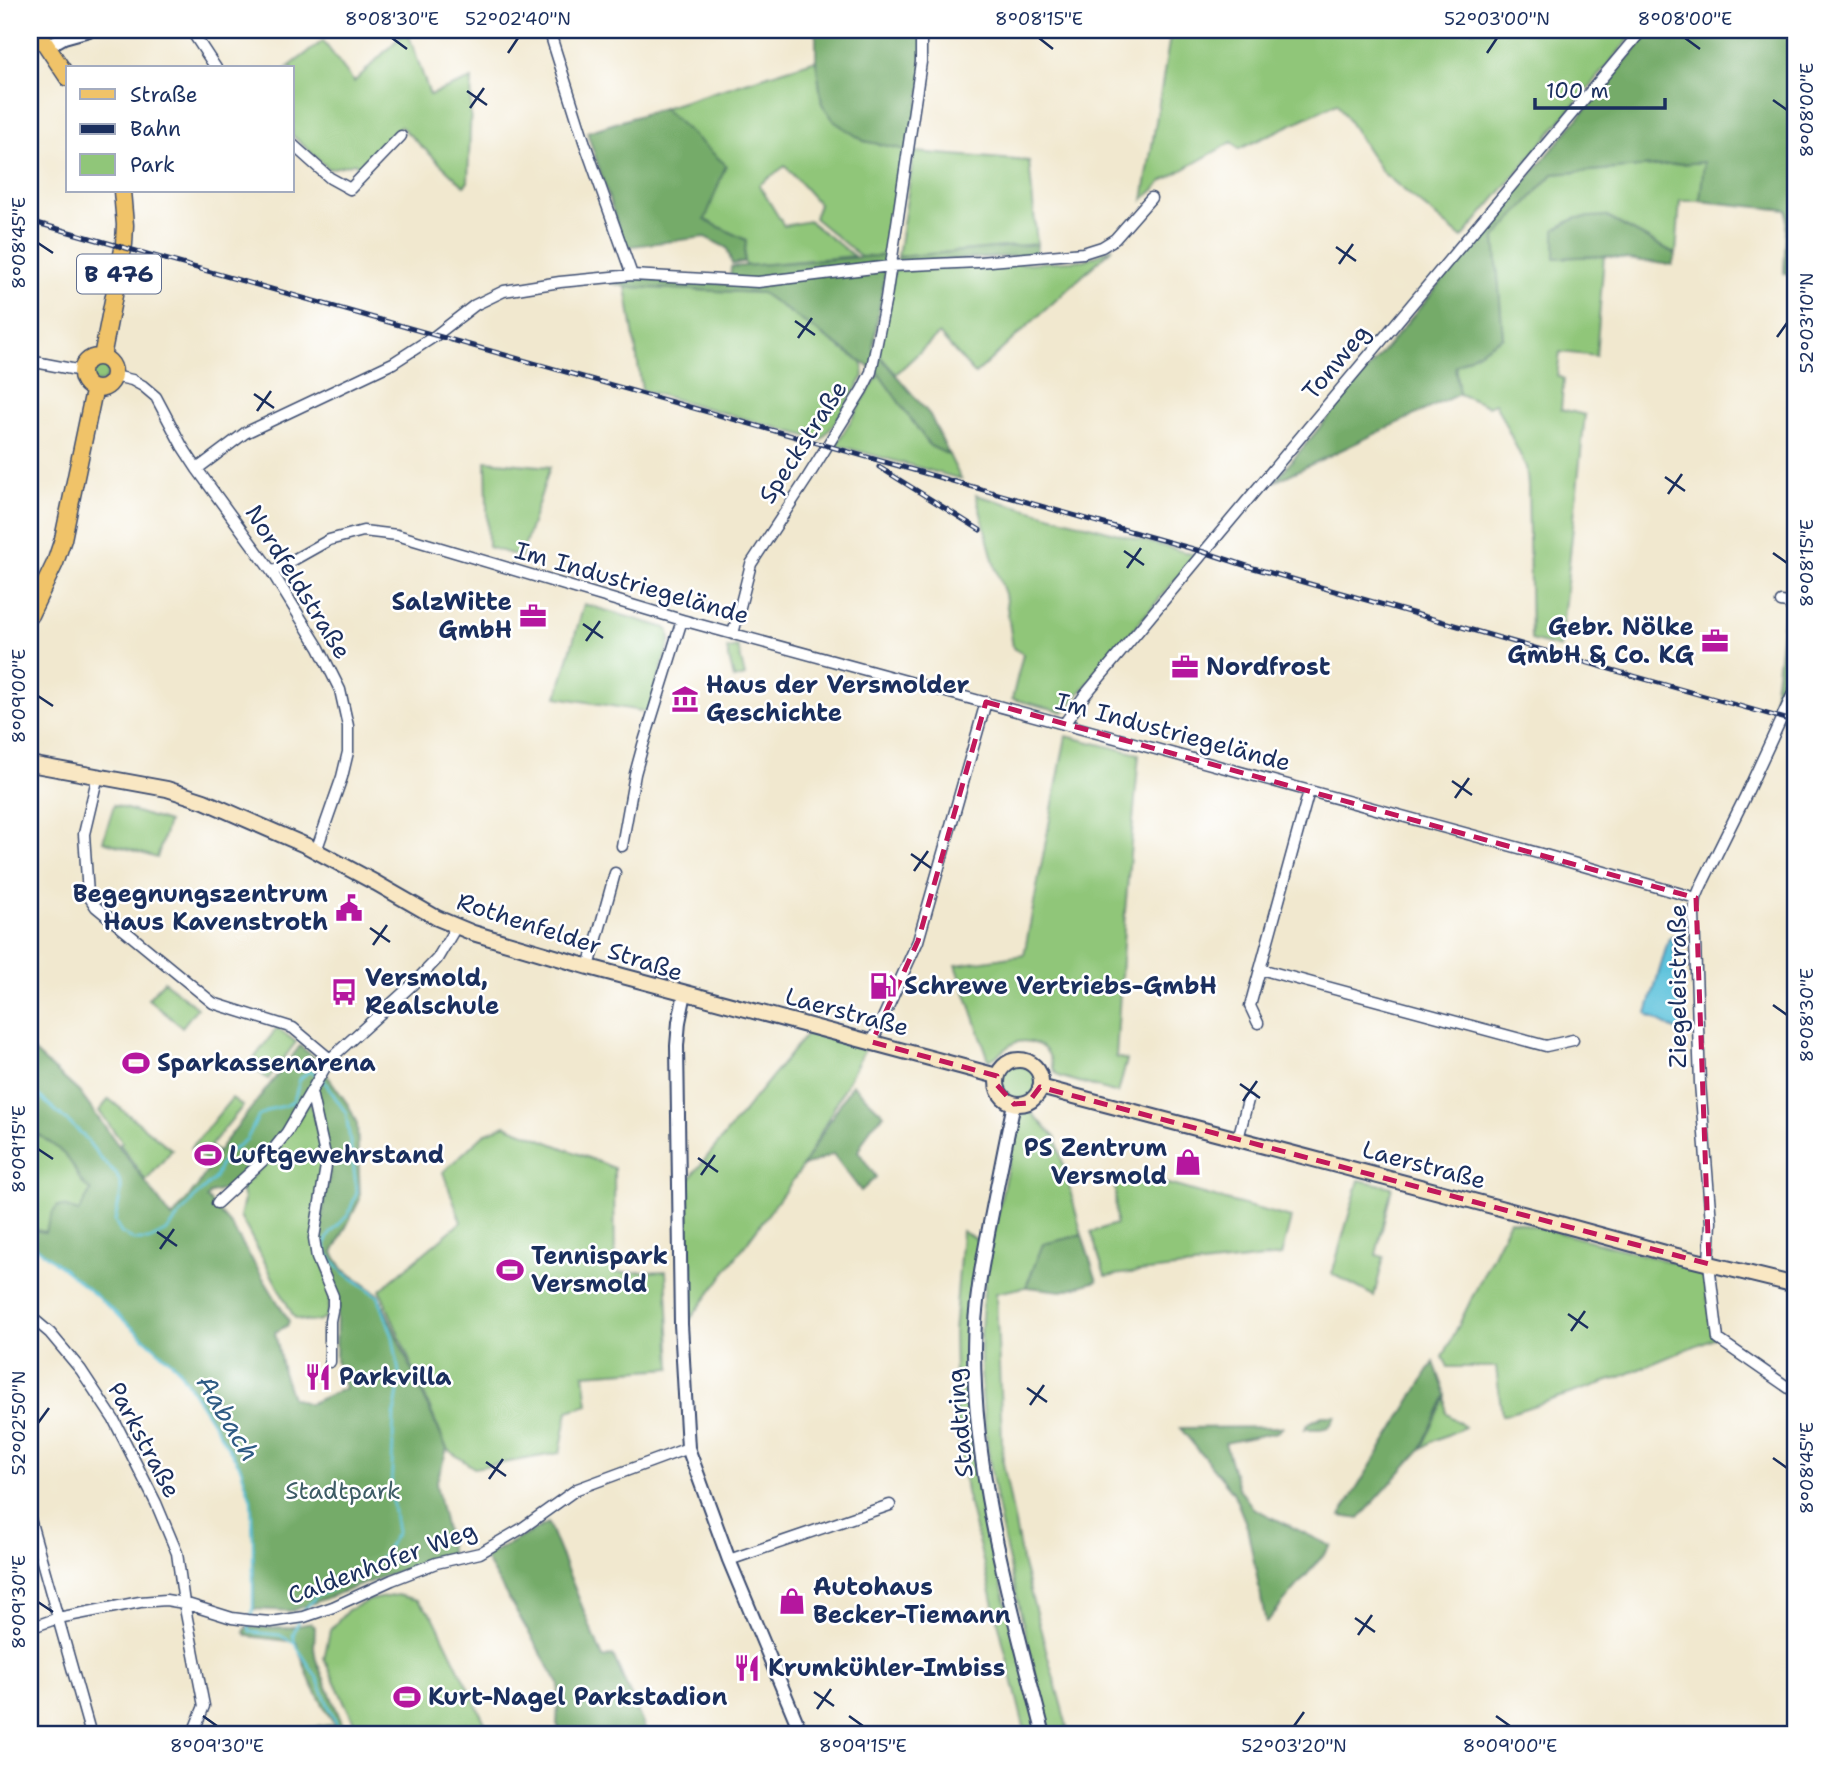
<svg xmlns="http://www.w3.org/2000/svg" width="1826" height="1765" font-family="'Shantell Sans',sans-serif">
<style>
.green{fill:#90c679;stroke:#567a6c;stroke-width:2}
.forest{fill:#74ab69;stroke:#486d64;stroke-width:2;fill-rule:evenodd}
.water{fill:#5ec3dc;stroke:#3c799d;stroke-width:2}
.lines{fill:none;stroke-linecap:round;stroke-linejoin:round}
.stream{stroke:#5ec3dc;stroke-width:2.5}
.minor-casing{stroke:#3b4b6f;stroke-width:13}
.tertiary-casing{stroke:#3b4b6f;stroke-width:16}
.secondary-casing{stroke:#3b4b6f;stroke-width:18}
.primary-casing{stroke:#3b4b6f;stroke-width:19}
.minor{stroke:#fff;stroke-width:10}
.tertiary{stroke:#fff;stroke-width:12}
.secondary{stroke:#f9e7c3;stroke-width:14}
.primary{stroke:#f0c369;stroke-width:16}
.rail-casing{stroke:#1b2f5e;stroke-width:5}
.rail{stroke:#fff;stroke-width:2.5;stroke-dasharray:8;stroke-linecap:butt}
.marked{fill:none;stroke:#c2185b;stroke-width:5;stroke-dasharray:14 9;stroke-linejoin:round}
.ticks{fill:none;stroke:#1b2f5e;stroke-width:2.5}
.labels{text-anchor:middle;stroke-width:5;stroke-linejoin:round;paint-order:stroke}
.shield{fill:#fff;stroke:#5f6d8e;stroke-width:2}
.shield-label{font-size:23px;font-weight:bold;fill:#1b2f5e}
.street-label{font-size:24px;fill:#1b2f5e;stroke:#fff}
.poi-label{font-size:24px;font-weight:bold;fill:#1b2f5e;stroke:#fff;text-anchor:start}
.park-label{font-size:24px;fill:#3e5c66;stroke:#fff}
.water-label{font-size:26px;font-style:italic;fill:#2f5b84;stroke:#fff}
.neatline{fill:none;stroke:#1b2f5e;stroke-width:2.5}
.ticks-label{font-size:18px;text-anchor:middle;fill:#1b2f5e}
</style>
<rect width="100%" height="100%" fill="#fff"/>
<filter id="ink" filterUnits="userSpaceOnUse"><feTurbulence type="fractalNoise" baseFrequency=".0143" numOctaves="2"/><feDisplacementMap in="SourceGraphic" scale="14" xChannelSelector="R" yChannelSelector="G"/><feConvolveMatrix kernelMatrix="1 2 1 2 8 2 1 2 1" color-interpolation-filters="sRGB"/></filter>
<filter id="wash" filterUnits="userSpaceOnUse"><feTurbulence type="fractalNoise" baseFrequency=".00686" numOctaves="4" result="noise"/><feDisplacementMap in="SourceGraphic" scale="28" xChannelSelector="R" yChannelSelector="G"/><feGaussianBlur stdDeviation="1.57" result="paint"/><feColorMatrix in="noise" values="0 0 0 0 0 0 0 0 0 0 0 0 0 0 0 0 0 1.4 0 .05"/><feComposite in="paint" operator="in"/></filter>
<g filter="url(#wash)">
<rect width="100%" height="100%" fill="#f1e8cf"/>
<!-- green -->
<path class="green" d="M407,30L430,95L472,79L468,182L464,186L400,126L360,169L355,163L329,169L292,135V68H287L323,41L354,82Z
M1171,30H1637L1462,238L1382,172L1337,103L1239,149L1232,142L1163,181L1143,200Z
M816,60L822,104L864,141L904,149L888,255L861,257L814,218L819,204L785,166L759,185L784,226L809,221L854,256L747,266L744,262L746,240L705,220L663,108Z
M914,152L1029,161L1037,244L898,257Z
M1705,162L1700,201H1680L1676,254L1605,216L1556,258L1604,256L1596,356L1560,352L1557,376L1564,379L1561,409L1585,415L1560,648L1531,640L1528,486L1526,467L1495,403L1488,406L1459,394L1455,366L1503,337L1494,238L1553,174Z
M1113,248L975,374L939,334L896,374L878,354L894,271L1085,260Z
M626,287L762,293L862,363L864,376L834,424L821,440L642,390Z
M88 373a10 10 0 1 1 20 0a10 10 0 1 1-20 0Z
M879,374L930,446L949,455L961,479L836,445Z
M486,461L550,467L521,557L488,547Z
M976,495L1196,555L1064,712L1012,699L1023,654L1013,648L1005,594L995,567Z
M584,604L666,628L669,631L670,642L648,712L557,697Z
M738,647L745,676L734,679L727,649Z
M1066,736L1139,754L1125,912L1116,1057L1127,1060L1118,1093L1061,1077C1052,1072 1053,1067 1050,1058C1046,1045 1030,1039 1017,1042C1005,1045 1000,1057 989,1060L956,965L1024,955Z
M114,805L168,822L157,858L103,841Z
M164,981L197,1008L182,1027L148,999Z
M277,1028L296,1042L268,1079L249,1065Z
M809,1031L866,1047L802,1168L686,1325L685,1184Z
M1001 1081a18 18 0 1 1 36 0a18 18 0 1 1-36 0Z
M232,1098L243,1106L210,1146L216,1151L207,1161L191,1148Z
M109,1099L172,1150L146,1181L120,1144L122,1142L99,1111Z
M310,1101L323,1158L330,1298C329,1303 329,1311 327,1315C322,1324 301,1322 294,1317L240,1216L244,1200L241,1188L271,1158Z
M1026,1110L1032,1113L1056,1138L1082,1235L1043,1244L1026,1287L996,1293L1003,1463L1023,1565L1067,1726L1060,1735H1050C1037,1684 1025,1632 1013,1580C992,1488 974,1396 983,1301C989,1243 1004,1186 1016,1129L1021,1117Z
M505,1125L614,1168L615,1273L666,1271L671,1368L584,1374L588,1405L568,1411L560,1453L474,1468L447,1449L380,1290L461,1222L443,1172L484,1134Z
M30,1130C44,1137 67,1153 74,1167C80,1179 81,1181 91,1191L78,1213L67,1207L53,1213L45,1232L30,1229Z
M1115,1180L1168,1184L1291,1218L1281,1256L1105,1276L1091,1232L1116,1224Z
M1359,1180L1392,1187L1376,1255L1384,1257L1374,1296L1332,1274Z
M1510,1220L1703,1270L1714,1338L1618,1378L1502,1416L1496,1367H1448L1443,1357Z
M962,1231L978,1240C972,1301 965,1361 969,1422C972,1459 981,1496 989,1533C1004,1600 1023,1668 1040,1735H1026L966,1492L956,1417L954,1333Z
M1446,1395V1413L1465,1427L1431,1442L1421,1449Z
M397,1595L417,1600L433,1616L491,1735H360L324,1659L330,1630L348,1610L370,1600Z
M333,1725L337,1735H246L332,1725Z"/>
<!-- forest -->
<path class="forest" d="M816,30H928L927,55L911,151L864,141L835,122L822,104L816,60Z
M1652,30H1796V277L1784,274L1787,210L1700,201L1704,162L1553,174L1495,238L1503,337L1455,366L1459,394L1274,482Z
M663,108L726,165L705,220L746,240L744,262L732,264L727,248L705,237L625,247L587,132Z
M1605,216L1676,254L1672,265L1604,256L1555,258V229L1576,218Z
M1037,244L1036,255L896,263L898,257Z
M888,255L873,348L930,415L949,455L930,446L879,374L762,293L626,287L602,280L631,277L730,284L731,267Z
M1796,523V597L1788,594Z
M1784,613L1790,617L1796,626V675L1773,708Z
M300,1046L314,1057L349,1106L357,1124L360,1199L333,1253L343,1269L378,1294L447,1449L436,1484L451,1554L409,1567L292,1611L254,1609L253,1539L251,1499L240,1466L213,1423L177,1367L93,1293L30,1242V1229L45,1232L53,1212L58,1206L67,1207L78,1212L91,1191C80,1182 80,1179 74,1168C67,1153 44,1137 30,1130V1048L79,1092L172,1218L197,1187L221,1147ZM314,1090L330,1170L319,1235L320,1254L337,1304L336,1360L345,1388L309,1404L292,1398L283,1372L275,1332L287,1326L289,1321L231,1225L207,1198L211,1193L223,1190L237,1183L267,1154Z
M852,1084L884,1115L871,1127L858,1151L876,1177L861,1191L833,1154L802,1167Z
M1082,1235L1097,1281L1062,1291L1026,1287L1043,1244Z
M1434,1362L1446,1395L1421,1449L1359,1519L1340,1516Z
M1322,1416H1336L1329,1427L1320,1429H1305L1309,1423Z
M1283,1427L1277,1432L1225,1443L1238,1487L1253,1508L1331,1546L1266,1623L1247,1526L1233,1492L1180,1428Z
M548,1523L603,1658L613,1655L648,1735H562L557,1724L559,1684L484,1557Z
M311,1623L315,1627L314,1648L316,1660L347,1735H338L335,1726L311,1683L296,1642L248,1636L244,1632L247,1627L286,1628Z"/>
<!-- water -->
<path class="water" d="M1672,936L1677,968L1682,982L1680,1007L1682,1027L1677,1031L1649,1016L1647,1013L1669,938Z"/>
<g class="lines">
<!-- stream -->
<path class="stream" d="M30,1088L82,1134L102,1160L116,1173L121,1185V1192L115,1221L121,1233L134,1240H149L167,1231L195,1197L215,1178L222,1161L228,1153L247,1139L258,1117L271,1109L285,1106L292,1102L295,1097L300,1079L309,1071L317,1074
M30,1242L93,1293L177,1367L240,1466L251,1499L253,1539V1607L249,1628L250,1632L280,1635L295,1644
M302,1613L316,1596L358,1577L383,1556L397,1532L391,1492L394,1415L400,1379L393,1337L378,1296L343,1272L327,1254L325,1243L330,1234L348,1215L357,1192L346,1113L322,1078
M298,1622L293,1635L295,1644L316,1676L341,1735"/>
</g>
</g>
<g filter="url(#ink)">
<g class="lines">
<defs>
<path id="minor" d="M191,30L216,68
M549,30L584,141L632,275
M292,144L330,178L350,189L401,136
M30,361L82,371
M114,376L132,380L143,386L156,397L182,446L197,469L272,572L319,648L340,690L348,726V752L342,777L316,851
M197,469L245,433L393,363L435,336L475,305L504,291L560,282L632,275L758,282L890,266L979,262L1083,253L1102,247L1115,239L1151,198
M272,572L329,540L363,531L397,535L682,620L1545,855L1696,898
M1781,602L1787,603L1796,613
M733,634L751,564L806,480L862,390L871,372L886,298L921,62V30
M1796,687L1744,799L1701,886L1696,898L1694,914L1700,1083L1711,1222L1709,1264L1718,1339L1796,1393
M1064,724L1085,695L1204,552L1642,30
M98,775L84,834L88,895L96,907L213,1003L293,1028L330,1059
M622,846L635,774L643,745L682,620
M589,967L615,873
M1260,969L1546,1046L1573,1040
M1258,1023L1250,1006L1309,791
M872,1042L918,941L986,702
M311,1092L326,1159V1166L314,1238L317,1258L333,1296V1306L330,1321V1362
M1238,1139L1248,1100
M217,1203L268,1156L287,1132L330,1059L412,985L437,959L456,927
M30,1316L50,1333L81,1370L114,1420L156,1503L177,1553L184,1603L204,1706L195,1728L189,1735
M30,1519L91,1735
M729,1560L890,1505
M30,1628L58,1618L140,1602L166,1600L184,1603L232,1618L247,1620L271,1622L304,1617L333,1607L392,1580L436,1563L480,1553L521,1529L577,1489L688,1448"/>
<path id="tertiary" d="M48,46L64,37L89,30
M685,993L679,1022L677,1046L681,1324L688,1448L729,1560L802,1735
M1014,1104C1006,1140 999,1177 992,1213C983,1258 974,1304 974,1350C974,1481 1012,1609 1044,1735"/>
<path id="secondary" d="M30,764L167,789L204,801L307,846L376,883L437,918L473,933L589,967L997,1076
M997 1082a22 22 0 1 1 44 0a22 22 0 1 1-44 0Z
M1040,1087L1538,1218L1669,1254L1796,1285"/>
<path id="primary" d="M36,30L68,78
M82 373a16 16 0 1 1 32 0a16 16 0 1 1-32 0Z
M102,357L124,244L125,225L122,191
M30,615L55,563L63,539L92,400L95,389"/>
</defs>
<!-- minor casing -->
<use href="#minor" class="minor-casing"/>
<!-- tertiary casing -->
<use href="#tertiary" class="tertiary-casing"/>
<!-- secondary casing -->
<use href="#secondary" class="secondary-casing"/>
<!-- primary casing -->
<use href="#primary" class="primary-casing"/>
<!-- minor -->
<use href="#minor" class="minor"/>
<!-- tertiary -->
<use href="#tertiary" class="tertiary"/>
<!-- secondary -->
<use href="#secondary" class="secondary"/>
<!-- primary -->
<use href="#primary" class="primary"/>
<defs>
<path id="rail" d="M30,221L1204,552L1250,567L1796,722
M879,467L980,530"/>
</defs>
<!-- rail casing -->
<use href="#rail" class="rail-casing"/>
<!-- rail -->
<use href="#rail" class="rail"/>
</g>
</g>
<!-- marked area -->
<path class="marked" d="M986,702L1696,898L1709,1264L1040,1087L1028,1103L1014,1104L997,1085V1076L872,1042L918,941Z"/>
<!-- ticks -->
<path class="ticks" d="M392,38L407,49M1039,38L1053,49M1685,38L1700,49M508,53L518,38M1487,53L1497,38M467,91L487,105M1773,100L1787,110M470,108L484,88M38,243L53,253M1336,247L1356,261M1339,264L1353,244M795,321L815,335M1777,337L1787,323M798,338L812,318M254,394L274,408M257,411L271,391M1665,477L1685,491M1668,494L1682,474M1124,551L1144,565M1773,553L1787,563M1127,568L1141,548M583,624L603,638M586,641L600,621M38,696L53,706M1452,781L1472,795M1455,798L1469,778M911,854L931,868M914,871L928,851M370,928L390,942M373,945L387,925M1773,1005L1787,1015M1240,1084L1260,1098M1243,1101L1257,1081M38,1149L53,1159M698,1158L718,1172M701,1175L715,1155M157,1232L177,1246M160,1249L174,1229M1568,1314L1588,1328M1571,1331L1585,1311M1027,1388L1047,1402M1030,1405L1044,1385M38,1423L49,1408M1773,1458L1787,1468M486,1462L506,1476M489,1479L503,1459M38,1602L53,1612M1355,1618L1375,1632M1358,1635L1372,1615M814,1692L834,1706M817,1709L831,1689M203,1716L217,1726M849,1716L863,1726M1496,1716L1510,1726M1294,1726L1304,1712"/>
<!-- icons -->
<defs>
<symbol id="office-bare" viewBox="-9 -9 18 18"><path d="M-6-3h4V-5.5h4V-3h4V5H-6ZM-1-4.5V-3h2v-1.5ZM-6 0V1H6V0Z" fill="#b5179e" stroke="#fff" stroke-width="2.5" paint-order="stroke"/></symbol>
<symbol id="museum-bare" viewBox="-9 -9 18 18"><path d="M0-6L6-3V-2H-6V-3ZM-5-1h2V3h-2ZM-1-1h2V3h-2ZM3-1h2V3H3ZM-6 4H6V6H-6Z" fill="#b5179e" stroke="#fff" stroke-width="2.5" paint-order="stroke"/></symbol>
<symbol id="civic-bare" viewBox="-9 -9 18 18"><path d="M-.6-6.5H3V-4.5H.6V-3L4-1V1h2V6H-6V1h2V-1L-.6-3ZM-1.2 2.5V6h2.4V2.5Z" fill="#b5179e" stroke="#fff" stroke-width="2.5" paint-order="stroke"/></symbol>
<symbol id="fuel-bare" viewBox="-9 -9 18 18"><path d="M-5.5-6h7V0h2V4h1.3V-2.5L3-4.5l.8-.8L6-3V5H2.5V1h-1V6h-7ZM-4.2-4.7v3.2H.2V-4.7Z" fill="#b5179e" stroke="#fff" stroke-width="2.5" paint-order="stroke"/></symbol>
<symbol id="bus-bare" viewBox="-9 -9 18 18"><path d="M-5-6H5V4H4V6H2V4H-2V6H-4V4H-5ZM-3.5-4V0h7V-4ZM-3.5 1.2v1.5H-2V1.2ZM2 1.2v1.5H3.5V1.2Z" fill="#b5179e" stroke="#fff" stroke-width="2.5" paint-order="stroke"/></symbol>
<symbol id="stadium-bare" viewBox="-9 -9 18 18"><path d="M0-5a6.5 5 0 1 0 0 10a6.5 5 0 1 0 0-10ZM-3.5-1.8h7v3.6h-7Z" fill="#b5179e" stroke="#fff" stroke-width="2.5" paint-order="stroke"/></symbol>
<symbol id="shop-bare" viewBox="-9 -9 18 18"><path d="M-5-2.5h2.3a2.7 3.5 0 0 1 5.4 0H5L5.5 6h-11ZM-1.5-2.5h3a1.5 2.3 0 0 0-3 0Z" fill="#b5179e" stroke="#fff" stroke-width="2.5" paint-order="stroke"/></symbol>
<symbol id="restaurant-bare" viewBox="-9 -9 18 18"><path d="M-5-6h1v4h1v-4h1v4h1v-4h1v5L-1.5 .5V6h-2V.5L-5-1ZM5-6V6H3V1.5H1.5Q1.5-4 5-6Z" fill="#b5179e" stroke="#fff" stroke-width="2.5" paint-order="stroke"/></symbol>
</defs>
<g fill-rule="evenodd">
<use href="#office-bare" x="514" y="597" width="38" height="38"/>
<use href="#office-bare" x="1696" y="622" width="38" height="38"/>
<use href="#office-bare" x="1166" y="648" width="38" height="38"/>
<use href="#museum-bare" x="666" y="680" width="38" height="38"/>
<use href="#civic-bare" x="330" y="889" width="38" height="38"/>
<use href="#fuel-bare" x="864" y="967" width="38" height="38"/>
<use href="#bus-bare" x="325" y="973" width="38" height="38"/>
<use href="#stadium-bare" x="117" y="1044" width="38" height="38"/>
<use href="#stadium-bare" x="189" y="1136" width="38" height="38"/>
<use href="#shop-bare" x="1169" y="1143" width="38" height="38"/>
<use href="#stadium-bare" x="491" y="1251" width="38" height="38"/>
<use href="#restaurant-bare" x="299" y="1358" width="38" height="38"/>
<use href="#shop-bare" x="773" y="1582" width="38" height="38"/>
<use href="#restaurant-bare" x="728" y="1649" width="38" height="38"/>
<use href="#stadium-bare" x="388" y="1678" width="38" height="38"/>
</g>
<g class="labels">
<!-- shield labels -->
<rect class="shield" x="77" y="254.5" width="84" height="39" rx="5"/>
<g class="shield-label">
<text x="119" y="282">B 476</text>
</g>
<!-- street labels -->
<g class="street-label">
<text transform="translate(1336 362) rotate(-50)" y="8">Tonweg</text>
<text transform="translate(803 442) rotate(-57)" y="8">Speckstraße</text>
<text transform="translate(298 582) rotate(58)" y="8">Nordfeldstraße</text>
<text transform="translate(632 583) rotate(16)" y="8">Im Industriegelände</text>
<text transform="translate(1173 732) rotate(15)" y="8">Im Industriegelände</text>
<text transform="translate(570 937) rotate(18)" y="8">Rothenfelder Straße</text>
<text transform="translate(1678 986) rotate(-90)" y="8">Ziegeleistraße</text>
<text transform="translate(847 1012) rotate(15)" y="8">Laerstraße</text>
<text transform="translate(1424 1165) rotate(15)" y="8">Laerstraße</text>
<text transform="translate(960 1423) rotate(-95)" y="8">Stadtring</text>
<text transform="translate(144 1440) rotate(62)" y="8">Parkstraße</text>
<text transform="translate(382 1563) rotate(-20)" y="8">Caldenhofer Weg</text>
</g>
<!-- poi labels -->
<g class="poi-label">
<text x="512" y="610" text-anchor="end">SalzWitte<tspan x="512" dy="28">GmbH</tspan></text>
<text x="1694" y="635" text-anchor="end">Gebr. Nölke<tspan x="1694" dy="28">GmbH &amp; Co. KG</tspan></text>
<text x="1206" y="675">Nordfrost</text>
<text x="706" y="693">Haus der Versmolder<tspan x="706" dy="28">Geschichte</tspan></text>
<text x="328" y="902" text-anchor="end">Begegnungszentrum<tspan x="328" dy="28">Haus Kavenstroth</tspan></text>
<text x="365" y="986">Versmold,<tspan x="365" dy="28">Realschule</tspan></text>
<text x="904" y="994">Schrewe Vertriebs-GmbH</text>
<text x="157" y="1071">Sparkassenarena</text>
<text x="1167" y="1156" text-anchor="end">PS Zentrum<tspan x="1167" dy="28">Versmold</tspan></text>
<text x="229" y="1163">Luftgewehrstand</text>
<text x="531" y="1264">Tennispark<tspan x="531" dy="28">Versmold</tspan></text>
<text x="339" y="1385">Parkvilla</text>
<text x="813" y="1595">Autohaus<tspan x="813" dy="28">Becker-Tiemann</tspan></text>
<text x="768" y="1676">Krumkühler-Imbiss</text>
<text x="428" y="1705">Kurt-Nagel Parkstadion</text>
</g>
<!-- park labels -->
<g class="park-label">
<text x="343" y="1499">Stadtpark</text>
</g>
<!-- water labels -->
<g class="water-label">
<text transform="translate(228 1418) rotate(59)" y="9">Aabach</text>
</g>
</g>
<!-- margin -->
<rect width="1826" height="1765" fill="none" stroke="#fff" stroke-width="77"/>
<!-- legend -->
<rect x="66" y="66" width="228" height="126" fill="#ffffff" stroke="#a4acbf" stroke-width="2"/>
<rect x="80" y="89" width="35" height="10" fill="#f0c369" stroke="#a4acbf" stroke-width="2"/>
<text x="130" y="102" font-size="21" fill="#1b2f5e">Straße</text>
<rect x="80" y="124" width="35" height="10" fill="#1b2f5e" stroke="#a4acbf" stroke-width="2"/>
<text x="130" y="136" font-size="21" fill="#1b2f5e">Bahn</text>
<rect x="80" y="154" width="35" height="21" fill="#90c679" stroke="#a4acbf" stroke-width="2"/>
<text x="130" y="172" font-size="21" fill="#1b2f5e">Park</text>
<!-- scale -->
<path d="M1535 98v10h130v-10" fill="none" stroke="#1b2f5e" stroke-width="3.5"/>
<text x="1546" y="98" font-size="21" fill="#1b2f5e" stroke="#ffffff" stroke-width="5" paint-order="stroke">100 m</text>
<rect x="38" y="38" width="1749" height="1688" class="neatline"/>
<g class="ticks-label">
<text x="392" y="25">8°08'30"E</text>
<text x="518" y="25">52°02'40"N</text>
<text x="1039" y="25">8°08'15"E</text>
<text x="1497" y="25">52°03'00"N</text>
<text x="1685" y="25">8°08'00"E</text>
<text transform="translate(1807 110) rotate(-90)" y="6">8°08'00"E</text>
<text transform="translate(19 243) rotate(-90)" y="6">8°08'45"E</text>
<text transform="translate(1807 323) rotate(-90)" y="6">52°03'10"N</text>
<text transform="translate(1807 563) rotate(-90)" y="6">8°08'15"E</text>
<text transform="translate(19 696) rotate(-90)" y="6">8°09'00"E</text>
<text transform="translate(1807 1015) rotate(-90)" y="6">8°08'30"E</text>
<text transform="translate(19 1149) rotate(-90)" y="6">8°09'15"E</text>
<text transform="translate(19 1423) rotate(-90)" y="6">52°02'50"N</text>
<text transform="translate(1807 1468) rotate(-90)" y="6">8°08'45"E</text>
<text transform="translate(19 1602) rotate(-90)" y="6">8°09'30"E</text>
<text x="217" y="1752">8°09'30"E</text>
<text x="863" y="1752">8°09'15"E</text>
<text x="1294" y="1752">52°03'20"N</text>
<text x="1510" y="1752">8°09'00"E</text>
</g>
</svg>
